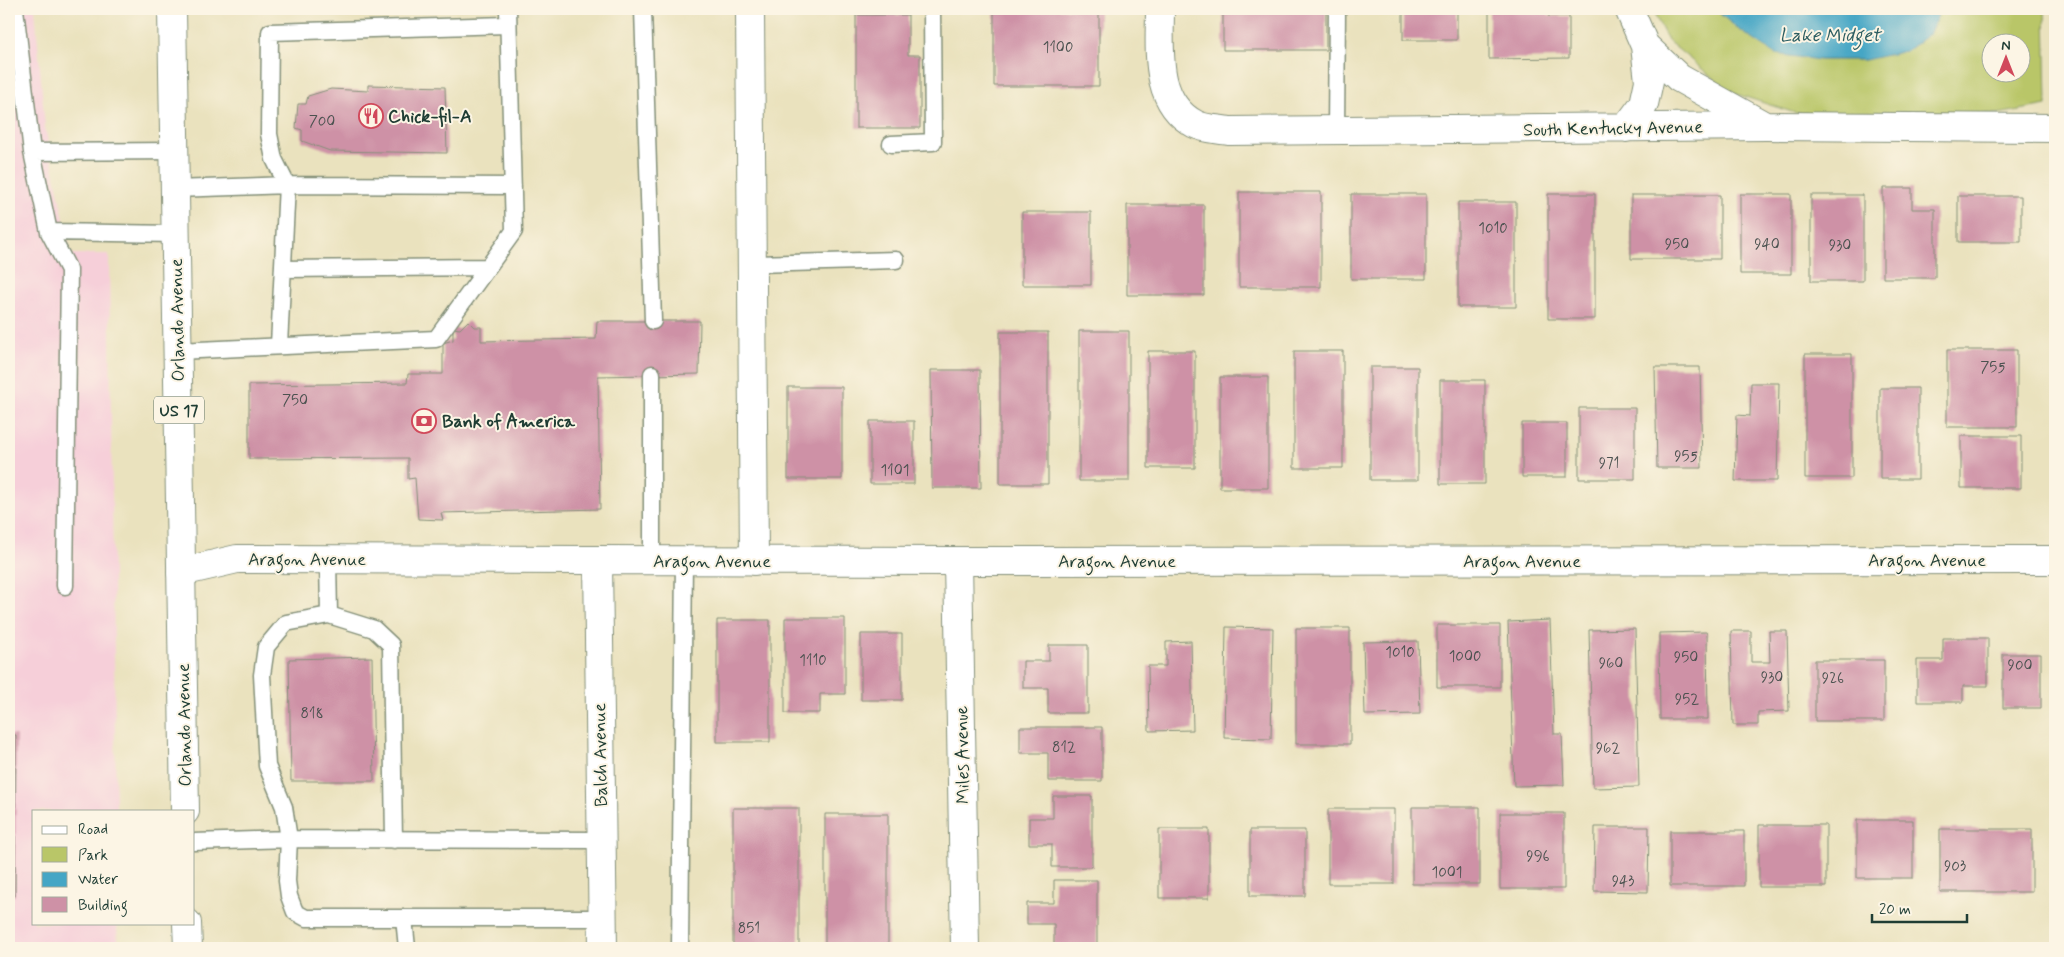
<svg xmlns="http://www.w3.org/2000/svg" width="2064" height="957" font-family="Mynerve,sans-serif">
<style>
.built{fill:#f6cfd9}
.green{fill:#b9c668;stroke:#6c824e;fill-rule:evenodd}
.water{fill:#45a6c5;stroke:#32727c}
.building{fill:#ce91a6}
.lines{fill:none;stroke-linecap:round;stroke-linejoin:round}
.service-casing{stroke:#849079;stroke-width:19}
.minor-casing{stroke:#849079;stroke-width:30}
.primary-casing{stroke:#849079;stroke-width:30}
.service{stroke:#fff;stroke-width:16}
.minor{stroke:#fff;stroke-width:28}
.primary{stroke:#fff;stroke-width:28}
.labels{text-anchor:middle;stroke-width:4;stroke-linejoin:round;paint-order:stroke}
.number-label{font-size:15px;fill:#4b5250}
.shield{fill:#fcf5e5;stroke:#617469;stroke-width:1}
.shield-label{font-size:16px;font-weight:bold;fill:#1f3d34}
.poi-label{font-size:18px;font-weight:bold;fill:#1f3d34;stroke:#fcf5e5;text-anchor:start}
.street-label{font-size:18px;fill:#1f3d34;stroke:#fcf5e5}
.water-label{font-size:19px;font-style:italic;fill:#2a5c60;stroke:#fcf5e5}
</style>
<rect width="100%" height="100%" fill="#fcf5e5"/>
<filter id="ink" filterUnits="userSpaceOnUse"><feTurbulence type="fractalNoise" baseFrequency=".02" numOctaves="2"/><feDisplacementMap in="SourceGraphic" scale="10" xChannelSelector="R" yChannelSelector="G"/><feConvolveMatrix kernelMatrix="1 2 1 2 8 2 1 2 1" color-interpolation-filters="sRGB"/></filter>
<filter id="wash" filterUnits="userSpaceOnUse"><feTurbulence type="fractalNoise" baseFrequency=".0096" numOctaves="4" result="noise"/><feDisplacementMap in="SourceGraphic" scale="20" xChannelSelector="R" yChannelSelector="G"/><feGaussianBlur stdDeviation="1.12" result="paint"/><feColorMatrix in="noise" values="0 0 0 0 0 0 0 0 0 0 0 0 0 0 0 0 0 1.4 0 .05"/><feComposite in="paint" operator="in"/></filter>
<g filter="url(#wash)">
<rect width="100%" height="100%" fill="#eae2be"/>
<!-- built -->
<path class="built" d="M9,9H35L45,127L71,254H109L116,811H34V923H117L118,948H9Z"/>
<!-- green -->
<path class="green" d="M1652,9H1719L1720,14L1819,60H1865L1929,34L1941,9H2045L2047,105L1998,114L1795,113L1730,92L1668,41ZM1992,42H2022V72H1992Z"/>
<!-- water -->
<path class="water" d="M1719,9H1941L1929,34L1906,51L1865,60H1819L1775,54L1738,29L1720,14Z"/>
<g id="blocks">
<!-- building -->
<path class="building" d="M994,9H1099V86H994Z
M1223,9H1326V50H1223Z
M1403,9H1457V40H1403Z
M1489,9H1548V16H1569V58L1489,59Z
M856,15H908V55H920V128H856Z
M368,85L445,87L447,153L330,151L302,141V130L296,128L298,104H306L308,96L331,89L368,91Z
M1883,188H1912V209H1935V278H1883Z
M1239,192H1321V287H1239Z
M1351,194H1426V279H1351Z
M1548,194H1595V319H1548Z
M1740,194H1791V274H1740Z
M1631,195H1720V259H1631Z
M1811,195H1863V281H1811Z
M1958,196H2021V242H1958Z
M1458,202H1516V307H1458Z
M1127,205H1204V295H1127Z
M1022,212H1091V285H1022Z
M468,321L474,327H481V341L596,339L597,321H700L699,374L598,376L600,509L441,513L443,520L418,519L415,478L408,479V458L249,459V385L407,383L408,374H443V343L453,340V328L460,329Z
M1079,331H1129V481H1079Z
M1000,332H1048V484H1000Z
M1947,350H2017V427H1947Z
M1148,351H1195V468H1148Z
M1294,351H1343V468H1294Z
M1805,354H1852V478H1805Z
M1370,367H1418V480H1370Z
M1655,367H1700L1702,468H1657Z
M931,370H980L981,488H932Z
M1220,377H1268V488H1220Z
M1440,380H1485V484H1440Z
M1751,383H1779L1777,481H1735L1737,415L1750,416Z
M788,387H842V479H788Z
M1880,388H1918V479H1880Z
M1579,408H1635V479H1579Z
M870,421H914V484H870Z
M1522,423H1567V477H1522Z
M1961,436H2021V488H1961Z
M785,618H845V694H820V713H785Z
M717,620H770V742H717Z
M1550,620L1554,734H1562L1564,785L1514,786L1508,622Z
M1437,625H1500V687H1437Z
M1226,627L1273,628L1271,739L1224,738Z
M1296,628H1350V744H1296Z
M1635,629L1639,787L1593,788L1589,630Z
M1731,631H1751V662H1770L1769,631H1787L1789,711L1758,712V725H1733Z
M1707,632L1708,719H1660L1659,633Z
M861,634H902V700H861Z
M1943,638H1988V686H1963V702H1917V660H1943Z
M1191,641L1193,730L1149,731L1148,666H1166V642Z
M1418,641L1420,714L1365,715L1363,642Z
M1049,645H1088V713H1048V688H1023V661H1049Z
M2003,654H2041V708H2003Z
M372,657L374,781H291L289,659Z
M1815,660H1884V721H1815Z
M1020,727H1102V781H1048V753H1020Z
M9,735H16L15,896H9Z
M1053,796H1092V867H1052V844H1029V818H1053Z
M1412,807H1480V884H1412Z
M733,808H799V948H733Z
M1328,809H1394V884H1328Z
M1500,813H1564V889H1500Z
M825,814H888V948H825Z
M1857,820H1913V878H1857Z
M1759,825H1826V887H1759Z
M1595,827H1649L1648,892L1594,891Z
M1159,829H1209V898H1159Z
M1940,829H2032V892H1940Z
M1250,830H1305V896H1250Z
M1670,831H1744V886H1670Z
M1054,880H1097V948H1054V924H1027V903H1054Z"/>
</g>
</g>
<g filter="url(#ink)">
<use href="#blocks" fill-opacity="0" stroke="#849079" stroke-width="1"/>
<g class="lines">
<defs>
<path id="service" d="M15,9L32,152L49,232L69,270L65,586
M643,9L653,321
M1336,131L1337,9
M891,144L933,142L932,9
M32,152L175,151
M175,189L287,185L513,186
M49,232L176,234
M752,264L896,260
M283,269L488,267
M279,345L287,185L274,159L269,134L270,32L507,25
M178,351L436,339L514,231L508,9
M652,374V561
M328,559L329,615
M394,840L391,645L374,629L329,615L286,623L266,647L262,675L267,766L284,807L289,839L287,881L289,896L295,912L306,918H602
M194,842L289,839L601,840
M404,918L407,948
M680,948L684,561"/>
<path id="minor" d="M750,9L754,561
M1160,9C1160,48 1153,102 1195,124C1204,129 1219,129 1229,131L1766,126L2055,128
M1629,9L1645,46L1679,78L1765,126
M1626,128L1644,104L1649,81L1645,46
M598,561L603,948
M958,561L965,948
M181,572L237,559L958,561L2055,560"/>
<path id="primary" d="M172,9L185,811
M187,923L188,948"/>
</defs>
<!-- service casing -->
<use href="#service" class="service-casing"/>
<!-- minor casing -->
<use href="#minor" class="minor-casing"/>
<!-- primary casing -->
<use href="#primary" class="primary-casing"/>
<!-- service -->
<use href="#service" class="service"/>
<!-- minor -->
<use href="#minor" class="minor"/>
<!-- primary -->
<use href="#primary" class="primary"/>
</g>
</g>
<!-- icons -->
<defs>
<symbol id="restaurant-ring" viewBox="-11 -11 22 22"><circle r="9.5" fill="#fcf5e5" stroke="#d1495b" stroke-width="1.5"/><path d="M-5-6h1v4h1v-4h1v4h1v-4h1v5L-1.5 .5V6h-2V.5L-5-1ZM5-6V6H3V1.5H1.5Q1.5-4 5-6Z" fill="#d1495b"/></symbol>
<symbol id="bank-ring" viewBox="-11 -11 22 22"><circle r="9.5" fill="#fcf5e5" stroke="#d1495b" stroke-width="1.5"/><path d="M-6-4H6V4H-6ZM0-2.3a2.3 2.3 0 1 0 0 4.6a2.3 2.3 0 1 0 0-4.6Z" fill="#d1495b"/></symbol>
</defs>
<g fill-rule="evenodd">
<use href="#restaurant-ring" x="357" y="102" width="28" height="28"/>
<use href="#bank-ring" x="410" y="407" width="28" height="28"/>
</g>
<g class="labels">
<!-- number labels -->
<g class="number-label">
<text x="1058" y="52">1100</text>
<text x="322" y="126">700</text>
<text x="1493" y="233">1010</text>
<text x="1677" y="249">950</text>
<text x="1767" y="249">940</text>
<text x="1840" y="250">930</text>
<text x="1993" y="372">755</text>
<text x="295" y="405">750</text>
<text x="1686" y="461">955</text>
<text x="1609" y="468">971</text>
<text x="895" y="475">1101</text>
<text x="1400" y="657">1010</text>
<text x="1465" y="661">1000</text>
<text x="1686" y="662">950</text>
<text x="813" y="665">1110</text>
<text x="1611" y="668">960</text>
<text x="2020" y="670">900</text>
<text x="1772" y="682">930</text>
<text x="1833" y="683">926</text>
<text x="1687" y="704">952</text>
<text x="312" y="718">818</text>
<text x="1064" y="752">812</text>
<text x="1608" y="753">962</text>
<text x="1538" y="861">996</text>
<text x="1955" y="871">903</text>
<text x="1447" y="877">1001</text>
<text x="1623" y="886">943</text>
<text x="749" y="933">851</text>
</g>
<!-- shield labels -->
<rect class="shield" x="154" y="396.5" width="50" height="27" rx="4"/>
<g class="shield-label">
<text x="179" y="416">US 17</text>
</g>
<!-- poi labels -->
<g class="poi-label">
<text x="388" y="122">Chick-fil-A</text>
<text x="442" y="427">Bank of America</text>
</g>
<!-- street labels -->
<g class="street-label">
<text transform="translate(1613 128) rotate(-1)" y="6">South Kentucky Avenue</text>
<text transform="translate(177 320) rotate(-91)" y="6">Orlando Avenue</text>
<text x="307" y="565">Aragon Avenue</text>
<text x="1927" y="566">Aragon Avenue</text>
<text x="712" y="567">Aragon Avenue</text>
<text x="1117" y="567">Aragon Avenue</text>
<text x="1522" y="567">Aragon Avenue</text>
<text transform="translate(184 725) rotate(-91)" y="6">Orlando Avenue</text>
<text transform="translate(600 755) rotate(-91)" y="6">Balch Avenue</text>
<text transform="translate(962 755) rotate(-91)" y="6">Miles Avenue</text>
</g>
<!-- water labels -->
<g class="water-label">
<text x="1830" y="41">Lake Midget</text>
</g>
</g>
<!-- margin -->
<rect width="2064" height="957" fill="none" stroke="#fcf5e5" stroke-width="30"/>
<!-- legend -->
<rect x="32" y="810" width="162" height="115" fill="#fcf5e5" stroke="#a4ab9e"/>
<rect x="42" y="826" width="25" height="8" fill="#ffffff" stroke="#a4ab9e"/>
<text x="78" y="834" font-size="15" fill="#1f3d34">Road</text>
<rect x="42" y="847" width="25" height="15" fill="#b9c668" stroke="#a4ab9e"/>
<text x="78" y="860" font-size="15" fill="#1f3d34">Park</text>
<rect x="42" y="872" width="25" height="15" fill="#45a6c5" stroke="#a4ab9e"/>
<text x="78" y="884" font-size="15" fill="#1f3d34">Water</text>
<rect x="42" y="897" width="25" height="15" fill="#ce91a6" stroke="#a4ab9e"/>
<text x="78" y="910" font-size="15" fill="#1f3d34">Building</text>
<!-- north arrow -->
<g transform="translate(2006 58)"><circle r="24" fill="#fcf5e5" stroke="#a4ab9e"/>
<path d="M0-4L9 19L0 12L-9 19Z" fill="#d1495b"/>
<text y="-8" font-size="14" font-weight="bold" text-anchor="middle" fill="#1f3d34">N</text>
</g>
<!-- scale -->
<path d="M1872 914v8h95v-8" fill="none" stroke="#1f3d34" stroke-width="2.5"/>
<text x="1879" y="914" font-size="15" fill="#1f3d34" stroke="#fcf5e5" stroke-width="4" paint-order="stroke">20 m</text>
</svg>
